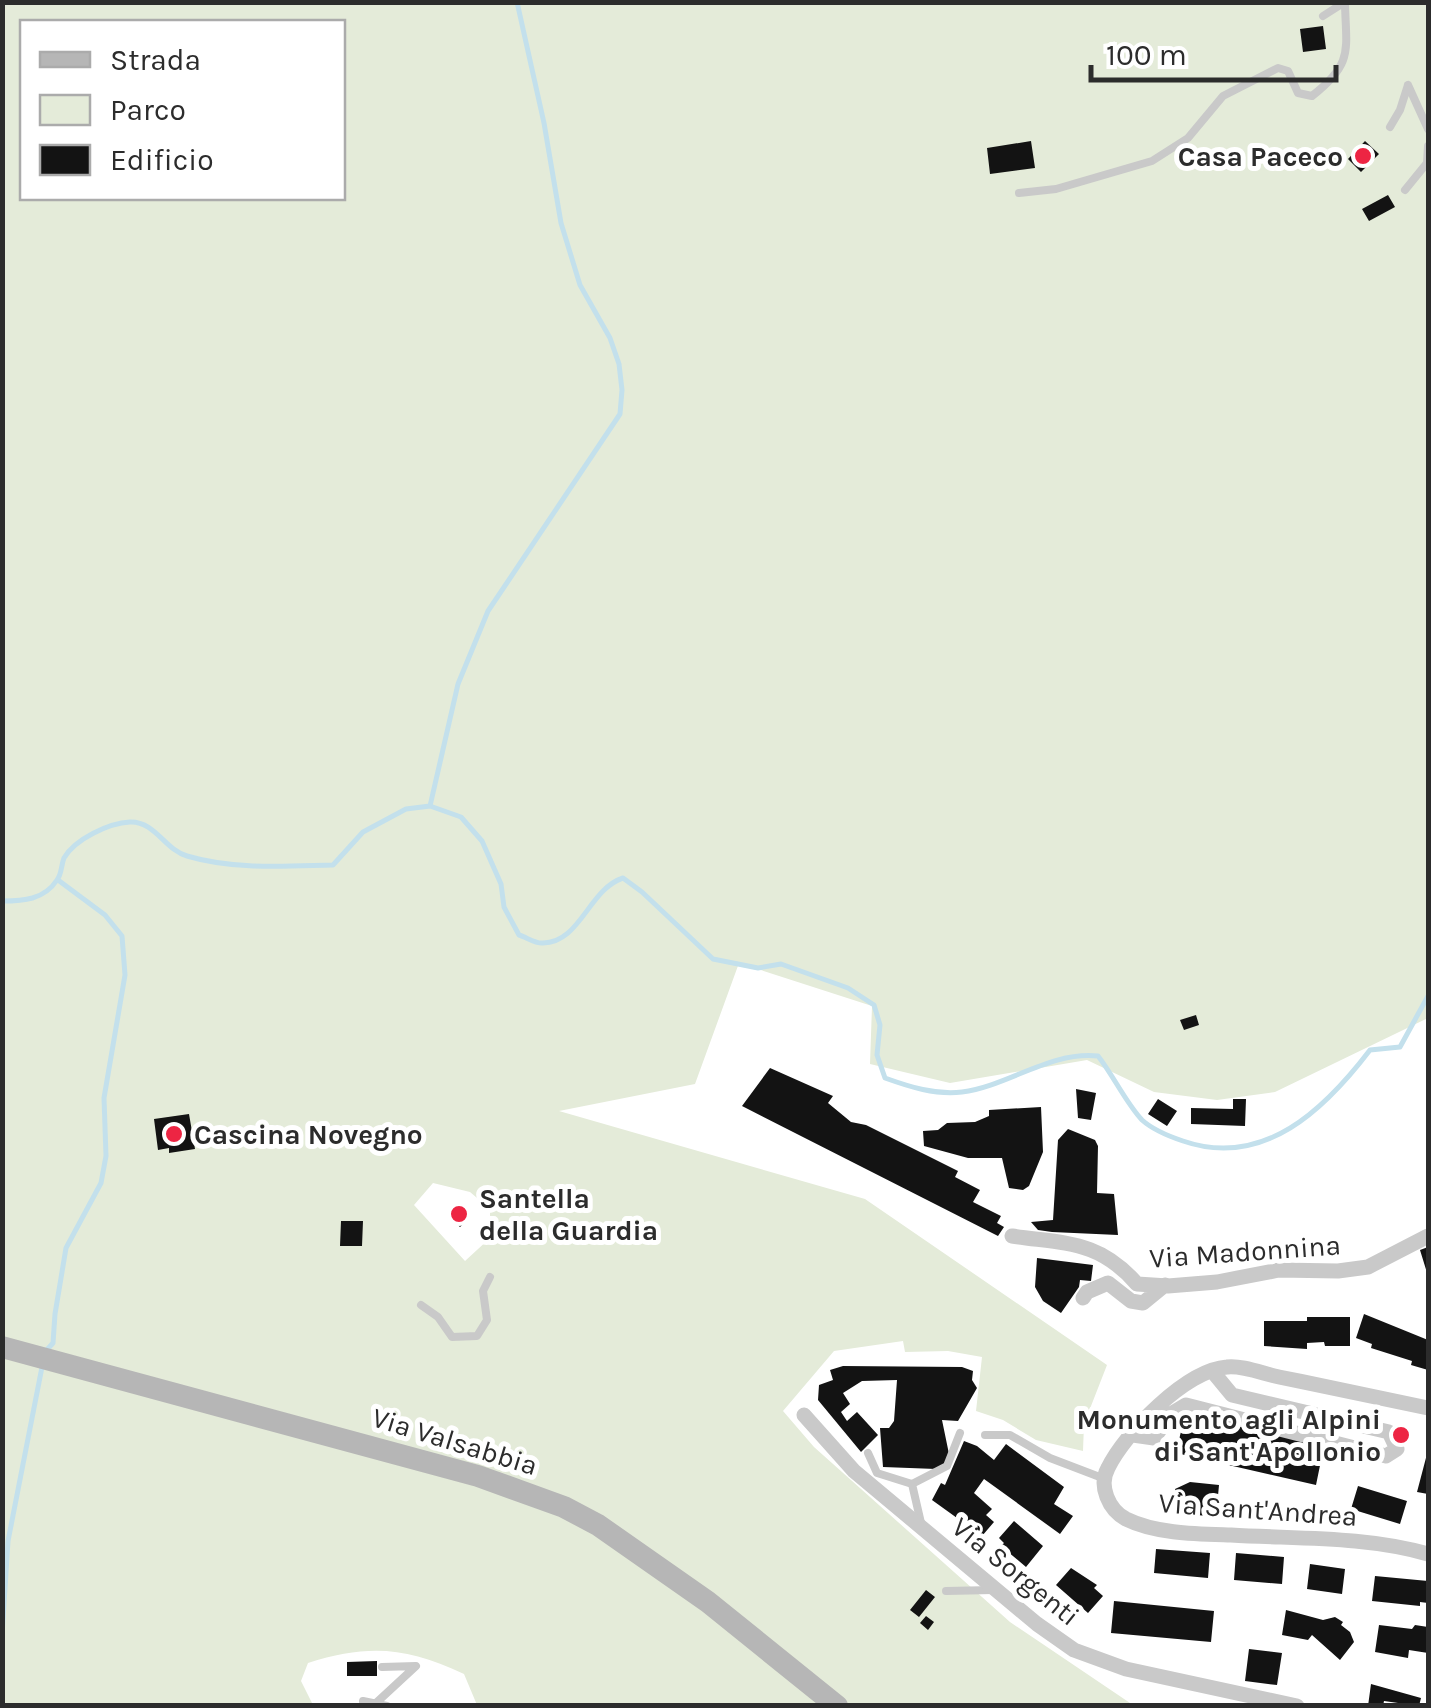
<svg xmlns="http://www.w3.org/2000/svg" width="1431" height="1708" font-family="Karla,sans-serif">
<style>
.green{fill:#e4ebd9;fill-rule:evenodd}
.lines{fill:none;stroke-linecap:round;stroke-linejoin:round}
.stream{stroke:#c3e0ec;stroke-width:5}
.building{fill:#131313}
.service{stroke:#c9c9c9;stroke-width:8}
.minor{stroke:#c9c9c9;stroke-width:15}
.secondary{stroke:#b6b6b6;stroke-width:22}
.poi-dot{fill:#ed2543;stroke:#fff;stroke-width:4}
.labels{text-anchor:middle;stroke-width:10;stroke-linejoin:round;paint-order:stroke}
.poi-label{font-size:28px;font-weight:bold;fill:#2c2c2c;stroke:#fff;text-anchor:end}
.street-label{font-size:28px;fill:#2c2c2c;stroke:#fff}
</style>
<rect width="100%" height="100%" fill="#fff"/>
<!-- green -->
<path class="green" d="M3,3H1428V1018L1275,1092L1217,1100L1154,1092L1087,1060L950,1083L870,1064L872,1006L739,963L695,1084L559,1111L865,1199L1107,1365L1084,1424L1083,1451L1036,1440L1003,1420L976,1411L982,1357L948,1351L905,1352L903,1341L834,1351L783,1411L814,1447L1010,1622L1133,1705H477L464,1674C406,1647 369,1644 308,1663L301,1681L313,1705L3,1706ZM22,22H342V198H22ZM433,1183L470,1192L490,1209V1238L465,1261L414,1205Z"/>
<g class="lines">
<!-- stream -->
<path class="stream" d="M430,806L458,684L488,611L620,414L622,390L619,364L610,338L580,285L561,223L544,123L517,2
M2,901C23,901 44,900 57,880C62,874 61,865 64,858C75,839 109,823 130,822C155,821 165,850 187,856C234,870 286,866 333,865L363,832L406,809L430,806L461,817L482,841L501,884L504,907L519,935C526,937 536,944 543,943C580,943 589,889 623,878L642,892L713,959L758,968L781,964L848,988L874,1005L880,1025L877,1055L885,1078C910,1087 935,1095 962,1092C1008,1086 1050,1051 1098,1056C1113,1075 1126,1103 1142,1120C1152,1129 1171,1137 1183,1141C1264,1169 1325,1109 1370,1050L1400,1047L1428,996
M45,1352L53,1343L55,1314L66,1248L101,1183L106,1156L104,1098L125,975L122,936L105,915L58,880
M2,1635L8,1541L42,1367"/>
</g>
<!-- building -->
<path class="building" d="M1323,26L1326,49L1303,52L1300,29Z
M1031,141L1035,168L990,174L987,148Z
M1365,141L1379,154L1361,172L1348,159Z
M1388,195L1395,207L1369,221L1362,209Z
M1196,1015L1199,1025L1184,1030L1180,1020Z
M770,1068L833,1096L828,1103L851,1122L866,1125L958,1171L955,1177L980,1190L973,1202L1001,1216L997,1223L1004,1227L998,1236L742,1106Z
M1076,1089L1096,1093L1091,1120L1078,1118Z
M1158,1099L1177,1111L1167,1126L1148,1114Z
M1233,1099H1246L1245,1126L1191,1124V1108L1233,1109Z
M1041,1107L1043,1152L1029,1186L1023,1190L1009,1188L1002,1158H968L924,1146L923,1131L938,1130L947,1123L975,1122L989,1116V1110Z
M189,1114L195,1149L169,1153V1148L158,1150L154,1119Z
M1068,1129L1095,1140L1098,1146L1097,1193L1114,1194L1118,1235L1052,1232L1038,1230L1031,1222L1053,1220L1058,1140Z
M459,1210L469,1219L460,1227L451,1219Z
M341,1221H363L362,1246H340Z
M1428,1247V1276L1420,1250Z
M1037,1258L1093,1265L1091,1281L1080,1280L1079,1287L1061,1313L1043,1301L1035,1287Z
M1364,1314L1428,1340V1370L1411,1365L1412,1361L1371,1348L1372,1344L1356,1338Z
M1307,1317H1350V1346H1325L1324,1342L1307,1343V1349L1264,1346V1321H1307Z
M843,1366L962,1367L973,1371L972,1380L977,1388L958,1421L942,1420L949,1454L944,1464L936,1469L883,1467L880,1428H889L894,1421L897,1380L862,1381L843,1393L850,1404L841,1412L847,1421L857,1412L878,1435L861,1452L818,1400L819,1385L833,1380L830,1370Z
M1185,1414L1324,1446L1316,1485L1176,1453Z
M964,1441L977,1446L994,1460L1006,1444L1064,1487L1054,1504L1073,1516L1060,1534L984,1479L974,1493L992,1509L986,1515L994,1522L982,1536L932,1500L941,1483L945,1485Z
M1427,1454L1428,1455V1494L1417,1492Z
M1190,1482L1219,1485L1216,1517L1197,1515L1194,1504L1184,1509L1175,1489Z
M1358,1486L1407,1501L1400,1524L1351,1509Z
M1014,1521L1043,1546L1026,1567L1001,1546L1004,1543L999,1538Z
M1156,1549L1210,1553L1208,1578L1154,1573Z
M1236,1553L1284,1557L1282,1584L1234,1580Z
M1310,1564L1345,1569L1342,1594L1307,1589Z
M1071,1568L1097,1585L1094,1588L1103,1596L1088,1613L1056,1585Z
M1375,1576L1428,1581V1603L1420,1602V1606L1372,1601Z
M926,1590L935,1597L919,1617L910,1610Z
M1114,1601L1214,1611L1211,1642L1111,1633Z
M1286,1610L1323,1620L1335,1617L1343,1622L1341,1625L1350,1632L1354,1642L1340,1660L1312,1635L1308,1640L1282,1635Z
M926,1616L934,1622L928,1630L920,1623Z
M1379,1625L1412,1629L1415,1625L1428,1627V1653L1409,1650L1408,1658L1375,1652Z
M1249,1649L1282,1653L1277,1685L1245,1681Z
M377,1661V1676H347V1662Z
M1371,1684L1421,1698L1419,1706L1384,1701L1383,1706H1368Z"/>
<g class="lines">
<!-- service -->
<path class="service" d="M1323,16L1345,2
M1408,85L1428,129
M1390,127L1400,110L1408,85
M1405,190L1427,163L1428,146
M1019,193L1056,189L1152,161L1188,138L1223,96L1278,68L1288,71L1298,93L1312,96C1354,63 1346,50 1345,4
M421,1305L438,1317L452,1337L477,1336L487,1320L483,1291L490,1277
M985,1435H1010L1050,1458L1105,1479
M868,1453L877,1473L912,1484L921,1523
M912,1484L947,1466L960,1433
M946,1591L993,1590
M363,1701L387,1706
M376,1703L416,1666L382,1667"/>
<!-- minor -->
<path class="minor" d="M1012,1236C1066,1244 1099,1240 1137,1284L1168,1286L1217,1282L1279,1270L1338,1271L1368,1267L1428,1236
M1083,1298L1087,1292L1108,1283L1131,1301L1143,1303L1165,1285
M1428,1408C1379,1398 1329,1387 1279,1377C1264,1374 1242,1365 1227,1367C1186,1370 1125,1433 1108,1468C1098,1486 1109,1510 1126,1519C1156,1534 1199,1534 1231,1535C1297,1539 1365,1536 1428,1554
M804,1415L854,1471L1037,1624L1074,1650L1126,1669L1297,1706
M1133,1435L1154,1438L1171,1414L1186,1405L1386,1456L1397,1449L1389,1432L1232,1395L1213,1372"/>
<!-- secondary -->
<path class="secondary" d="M2,1347L478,1476L564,1507L598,1525L708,1602L837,1706"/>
</g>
<!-- markers -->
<g class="poi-dot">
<circle cx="1363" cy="156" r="10"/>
<circle cx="174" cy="1134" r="10"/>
<circle cx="459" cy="1214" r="10"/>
<circle cx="1401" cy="1435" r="10"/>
</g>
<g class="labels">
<!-- poi labels -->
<g class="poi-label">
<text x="1343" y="166">Casa Paceco</text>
<text x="194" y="1144" text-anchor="start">Cascina Novegno</text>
<text x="479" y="1208" text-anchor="start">Santella<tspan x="479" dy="32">della Guardia</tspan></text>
<text x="1381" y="1429">Monumento agli Alpini<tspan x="1381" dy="32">di Sant'Apollonio</tspan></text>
</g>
<!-- street labels -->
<g class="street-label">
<text transform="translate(1245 1251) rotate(-4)" y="10">Via Madonnina</text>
<text transform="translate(455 1441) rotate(17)" y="10">Via Valsabbia</text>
<text transform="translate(1258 1509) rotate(4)" y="10">Via Sant'Andrea</text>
<text transform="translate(1016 1571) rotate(39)" y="10">Via Sorgenti</text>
</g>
</g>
<!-- border -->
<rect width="1431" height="1708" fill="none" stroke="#2c2c2c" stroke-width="10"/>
<!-- legend -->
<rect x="20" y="20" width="325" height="180" fill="#ffffff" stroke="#ababab" stroke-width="2.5"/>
<rect x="40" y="52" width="50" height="15" fill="#b6b6b6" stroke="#ababab" stroke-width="2.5"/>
<text x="110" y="70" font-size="30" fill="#2c2c2c">Strada</text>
<rect x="40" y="95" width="50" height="30" fill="#e4ebd9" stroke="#ababab" stroke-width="2.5"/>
<text x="110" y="120" font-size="30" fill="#2c2c2c">Parco</text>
<rect x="40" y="145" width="50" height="30" fill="#131313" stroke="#ababab" stroke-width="2.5"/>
<text x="110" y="170" font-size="30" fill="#2c2c2c">Edificio</text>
<!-- scale -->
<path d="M1091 65v15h245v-15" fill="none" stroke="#2c2c2c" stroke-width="5"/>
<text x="1106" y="65" font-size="30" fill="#2c2c2c" stroke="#ffffff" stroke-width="8" paint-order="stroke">100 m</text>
</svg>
